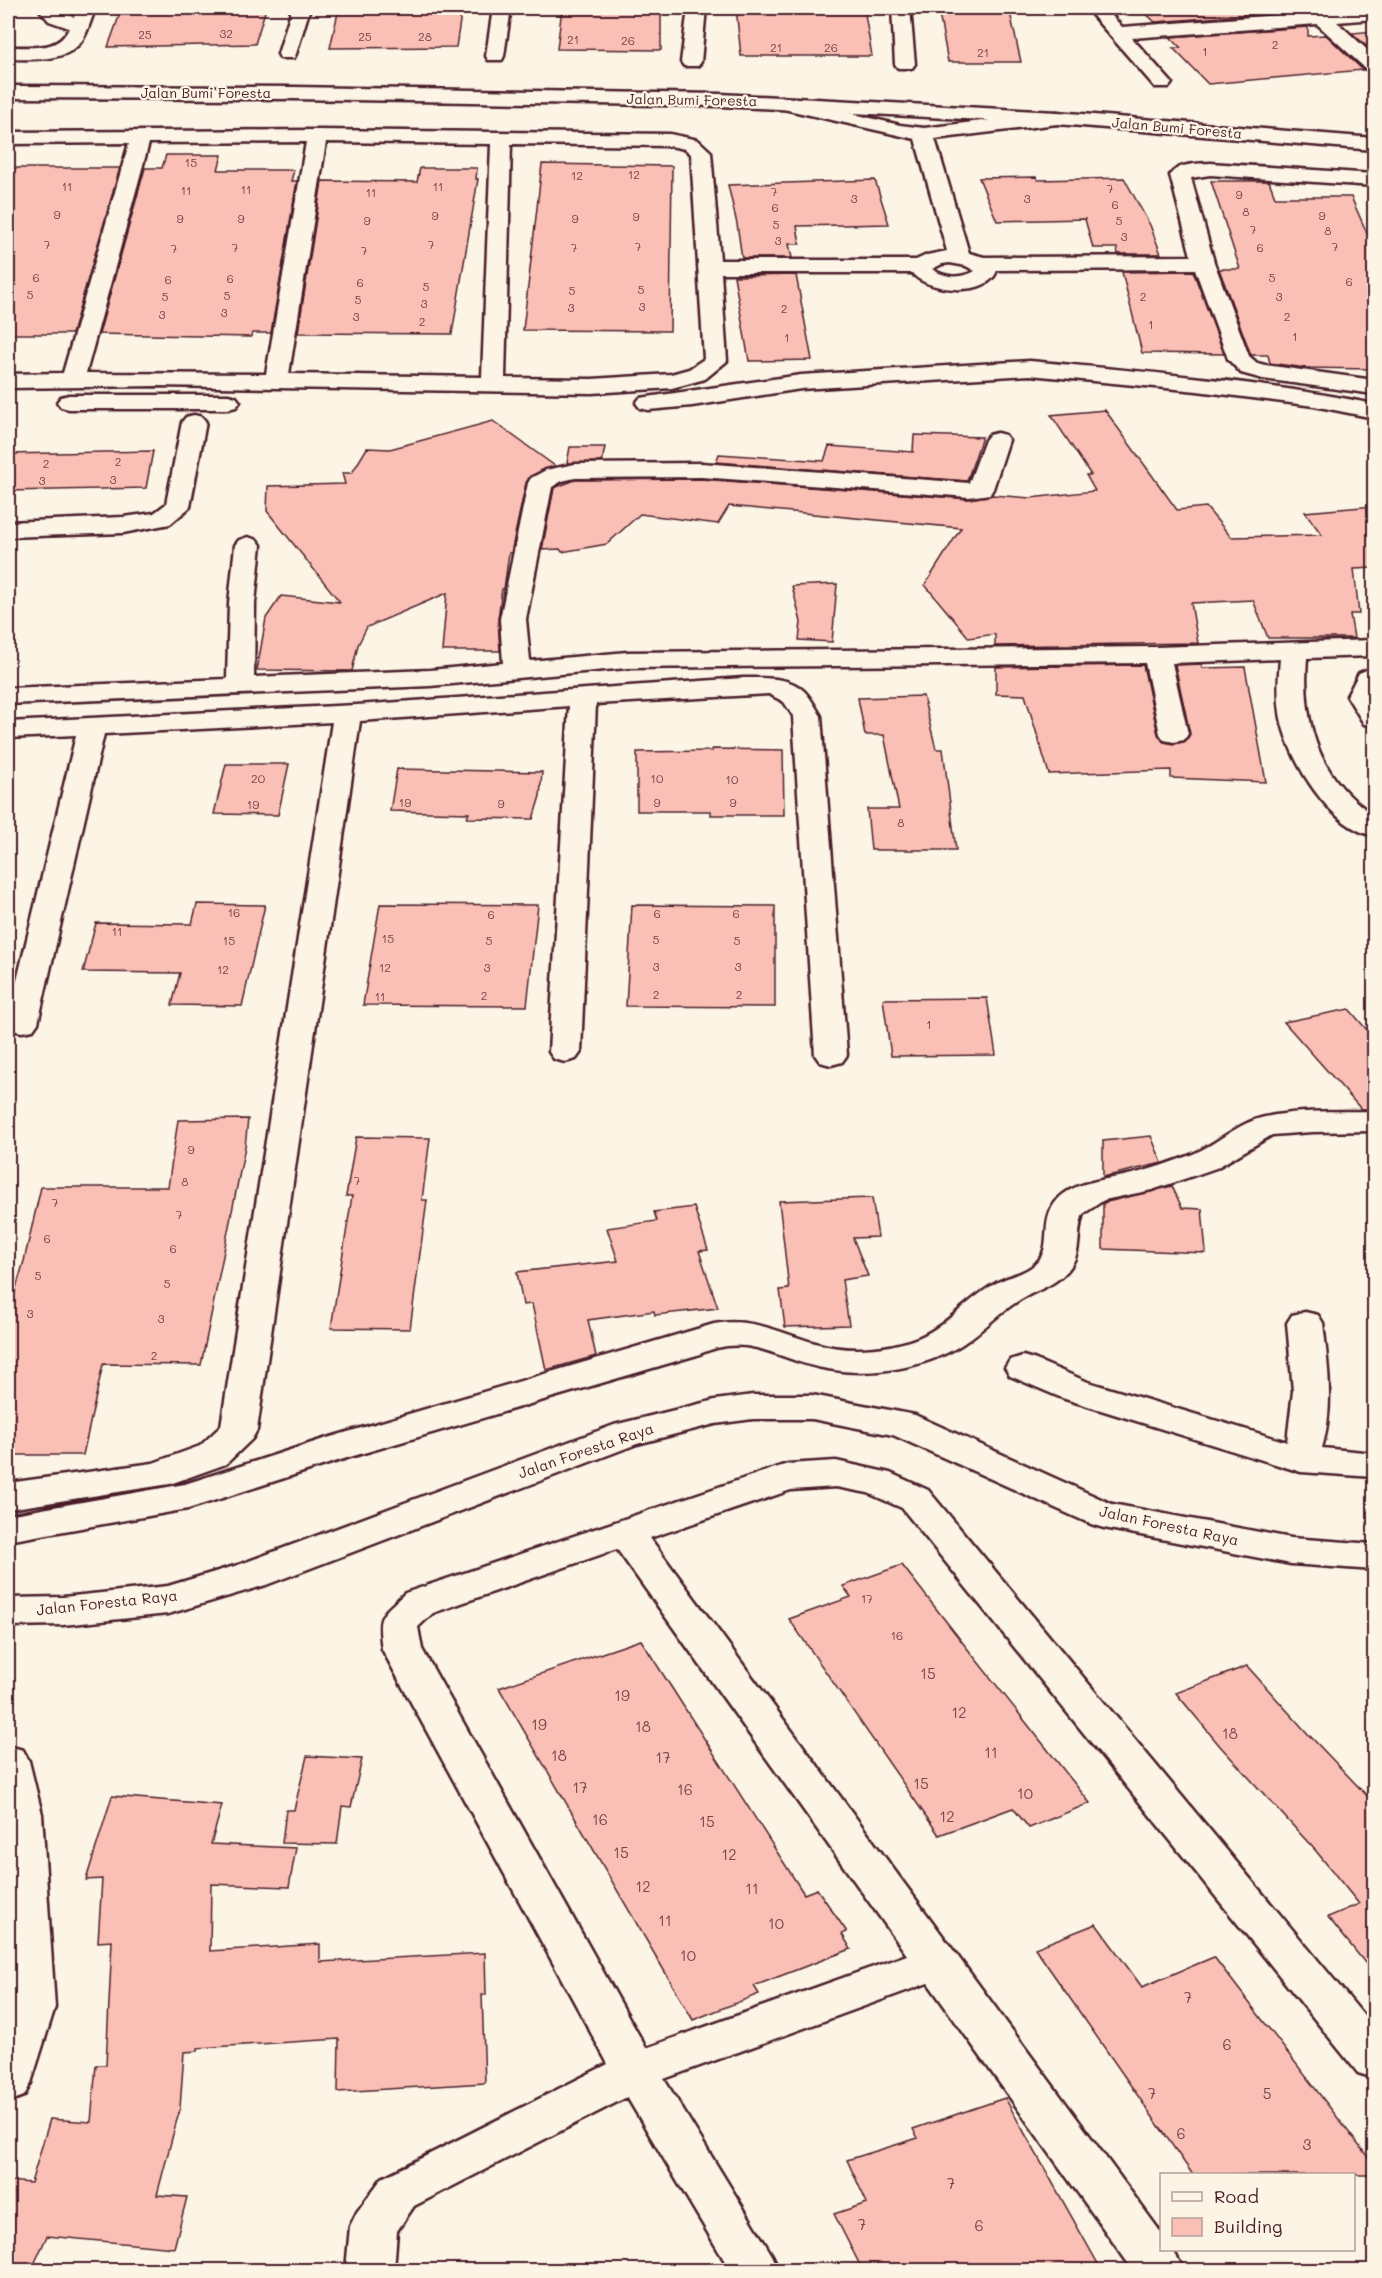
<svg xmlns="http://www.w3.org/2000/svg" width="1382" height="2278" font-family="Mali,sans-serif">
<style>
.building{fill:#fbc0b5;stroke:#4a1f2b;stroke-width:1.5}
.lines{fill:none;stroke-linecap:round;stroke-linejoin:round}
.minor-casing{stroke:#4a1f2b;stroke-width:5}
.major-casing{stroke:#4a1f2b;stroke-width:5}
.minor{fill:#fcf5e5;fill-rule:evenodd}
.major{fill:#fcf5e5;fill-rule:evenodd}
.labels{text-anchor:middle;stroke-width:4.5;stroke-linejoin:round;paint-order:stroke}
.number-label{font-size:12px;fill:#76474e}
.far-street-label{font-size:14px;fill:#4a1f2b;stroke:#fcf5e5}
.street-label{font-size:15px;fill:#4a1f2b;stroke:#fcf5e5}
.near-number-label{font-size:15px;fill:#76474e}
</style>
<rect width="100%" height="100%" fill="#fcf5e5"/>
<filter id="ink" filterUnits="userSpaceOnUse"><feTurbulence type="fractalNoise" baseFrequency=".0167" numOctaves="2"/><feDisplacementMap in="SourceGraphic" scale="12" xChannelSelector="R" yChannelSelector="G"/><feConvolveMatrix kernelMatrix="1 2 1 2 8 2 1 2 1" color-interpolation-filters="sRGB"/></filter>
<g filter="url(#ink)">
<!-- building -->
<path class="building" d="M122,8H266L255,44L108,47Z
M339,8H462L456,47L330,48Z
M562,8H661V50L557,49Z
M736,8H864L872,56H741Z
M938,8H1009L1021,62H948Z
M1140,8H1302L1303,11L1155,22Z
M1308,27V36L1326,35L1363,70L1208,84L1173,48H1181L1170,37Z
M1374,31V53L1352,33Z
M166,155H222L218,170H294L291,181H297L271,333H252L251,337L99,334L145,168H162Z
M542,164L672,166L670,331L523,330Z
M8,168H120L72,334H8Z
M420,168H477L476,179H478L452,334L298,333L322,181L417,182Z
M1036,177L1038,180L1124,178L1150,225L1161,254H1118L1117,248H1093L1085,219L997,221L979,178Z
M875,180L889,224L797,226L800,244H789L792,258H742L737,224L728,185Z
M1211,181H1269L1275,197H1351L1374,249V369L1306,368L1270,363L1268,355H1251L1219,269H1240Z
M1193,271L1224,354L1142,353L1122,272Z
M796,275L812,360L749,361L734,276Z
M1105,410L1177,510L1206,507L1231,537L1322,535L1305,512L1374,506V568L1354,569L1359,614H1350L1354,638H1268L1253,600L1191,603L1198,643L995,646V634L969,638L925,585L961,528L729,506L718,524L640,514L607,544L562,552L560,549L542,550L554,488L575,480L701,479L969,499L992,495L1030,498L1095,491L1086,475H1091L1051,415Z
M493,421L555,466L530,476L526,483L511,553H509L504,589H502L498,619L500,651H442L447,593L367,627L358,645L352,671L257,670L266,618L281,596L340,602L267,511L268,486L345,484L342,473H352L367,448L390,449Z
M914,435L982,437L967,481L716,462L719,454L824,461L829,446L913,452Z
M570,447H605L602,462L567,463Z
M153,451L146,488L8,491V454Z
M837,584L832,642L799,640L801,622L792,586Z
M1202,664V668L1245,667L1266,782L1171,778V770L1049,774L1025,695L996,694V667L1143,665L1158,734L1164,742L1174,744L1186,741L1190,734L1175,665Z
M923,696L936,749H943L956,850H871L867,809H899L884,735H865L858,698Z
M712,749L783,750L784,815H711V811H637V752L712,751Z
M226,764H289L278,815L214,814Z
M397,769L542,772L540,796L533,819L467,818L469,813L390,811Z
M197,904L265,905L242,1006L172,1005L180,973L83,972L96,923L192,924Z
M380,904L538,905L527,1006L363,1005Z
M632,905L775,906V1007L626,1006Z
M987,998L996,1055L891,1056L883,999Z
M1349,1009L1374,1038V1109H1361L1284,1022Z
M248,1119L245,1147L201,1365L103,1364L83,1455H8V1315L24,1261L41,1187H168L178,1120Z
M1151,1136L1162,1163L1103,1177V1141Z
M356,1137L430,1138L422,1200H427L410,1329L331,1328L352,1196H346Z
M1172,1186L1182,1208L1202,1209L1206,1253L1103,1249V1203Z
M872,1198L878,1237L853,1238L868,1276L842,1280L849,1325L785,1327L780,1290L789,1289L779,1201Z
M694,1207L708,1250L699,1251L718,1308L655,1315L654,1311L588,1320L596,1356L546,1370L532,1304L523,1305L517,1272L618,1261L607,1228L657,1221L654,1212Z
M902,1565L959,1638L1090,1803L1029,1828L1013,1808L939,1835L789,1619L851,1597L843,1586Z
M641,1640L804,1894L817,1889L847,1932L842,1934L851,1949L754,1986L759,1994L693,2020L499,1688Z
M1247,1666L1309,1735L1374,1803V1974L1328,1917L1359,1904L1316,1851L1220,1746L1176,1693Z
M307,1756L362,1759L351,1807L342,1806L337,1844L282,1843L286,1810H294Z
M112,1796L222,1805L211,1844L296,1848L289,1887L211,1884L210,1951L320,1944V1962L485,1953L486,1995H482L485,2083L338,2092L339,2039L198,2048V2051L184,2052L180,2108L157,2195L187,2197L174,2248L47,2236L31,2271H8V2181L31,2183L50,2119L91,2122L96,2065H106L112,1941L98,1942L102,1879L86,1880Z
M1096,1924L1142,1987L1214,1957L1374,2165V2175H1193L1035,1948Z
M1005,2098L1102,2271H863L834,2214L867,2203L847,2160L918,2138L913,2129Z"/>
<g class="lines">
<defs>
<path id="minor" d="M38,8H57L63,13L74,17L78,8H96C91,18 89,29 83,39C68,63 32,59 8,59V47C31,46 58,53 69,28L49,21Z
M292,8H310L296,54L294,58H280L278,54Z
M493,8H511L504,56L502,60H488L486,56Z
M688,8H706L701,62L698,66H684L681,62Z
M892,8H910L915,64L912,68H898L895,64Z
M1086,8H1105L1122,27L1306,13L1304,8H1321L1326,12L1374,8V19L1337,22L1374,56V72L1367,70L1317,24L1132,38L1172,83L1169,87H1155Z
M782,97L900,125L924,128L1057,112L1064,114L1067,118L1064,122L1057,124L935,139L969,253L984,257L1191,256L1170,175C1178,163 1197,164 1210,163L1374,174V186L1210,175L1191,178L1214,262L1249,356L1257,363L1265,365L1374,380V394L1263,379L1241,373L1228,359L1195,269L997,270C989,298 927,292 912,273H721L727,361L705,379L672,388L592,393L156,386L8,388V374L63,373L129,143L8,144V132L317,130L670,134L698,140L711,152L720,260H916L927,255L947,251L915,139L775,107L772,103L775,99ZM306,142L266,374L86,373L149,143ZM326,142L491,144L482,377L289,374ZM511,144L670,146L685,149L691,154L704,359L689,369L671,374L592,379L505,378ZM950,263L966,266L975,271C961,279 945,278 932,269L942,264Z
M1030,361C1145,372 1261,381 1374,404V418L1314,406L1197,391L1030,375L801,389L692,406L648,410L640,408L636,403L640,398L801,375Z
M69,395H228L236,397L240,402L236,407L228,409H69L61,407L57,402L61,397Z
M194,415L202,417L206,422L190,507L170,524L123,533L8,537V522L123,517L154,513L166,504L182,422L186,417Z
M997,433L1005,435L1009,440L993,489L990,494L969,497L701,477L575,478L562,481L552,487L526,619L530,661L627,652L1157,647L1374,640V656L1307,658C1302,721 1318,779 1374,815V836C1330,827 1292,764 1282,723C1277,702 1278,681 1280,659L1172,663L1188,734L1184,740L1174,742L1164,740L1160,734L1145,663L627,668L430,686L8,704V688L227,679L229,603L235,545L239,540L248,537L257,540L261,545L255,603L254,677L430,670L503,663L500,619L528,483L531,478L546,470L575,464L701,463L969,483L985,440L989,435Z
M1374,667V726L1364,724L1347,696L1359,673Z
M743,678C763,678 789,676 804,691C811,698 816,708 821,716L847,1055L842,1062L831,1065L820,1062L815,1055L793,716L784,702L769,694L596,704L581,1052L576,1059L565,1062L554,1059L549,1052L569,706L360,721L257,1430L252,1439L226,1464L170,1484L8,1509V1483L153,1463L200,1446L221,1426L332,722L104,734L38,1023L33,1030L22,1032L11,1030L8,1025V1018L76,735L8,738V722L357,705Z
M1374,1111V1131L1312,1132L1272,1135L1216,1168L1152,1190L1104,1200L1083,1214C1076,1232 1082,1250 1071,1266C1057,1286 1037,1289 1018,1301C999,1313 983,1330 964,1343C927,1368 872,1377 828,1369C776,1361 751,1330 697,1355L350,1457L188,1509L8,1541V1515L185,1484L324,1439L714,1324C752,1317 780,1333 815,1343C847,1353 887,1350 918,1338C949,1325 970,1296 1000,1281C1013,1275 1030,1272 1039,1260C1053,1243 1038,1219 1060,1197C1078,1181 1106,1180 1128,1175C1147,1171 1175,1161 1193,1154C1219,1143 1237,1123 1265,1117C1301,1109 1338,1112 1374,1111Z
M1305,1312L1318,1315L1323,1323C1328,1365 1334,1407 1322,1448L1374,1453V1477L1301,1472L1288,1468L1062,1398L1010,1376L1005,1368L1010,1360L1023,1356L1036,1360L1088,1382L1287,1442L1293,1391L1287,1323L1292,1315Z
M753,1395H812L915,1415L1112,1504L1291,1538L1374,1544V1570L1291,1564L1104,1528L1091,1524L893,1435L812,1419H753L715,1424L637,1444L266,1585L168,1614L63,1625L8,1626V1598L63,1597L168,1586L238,1565L614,1425L715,1400Z
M836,1461L890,1473L928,1490L1374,2028V2078L1358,2073L902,1508L868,1493L836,1487L791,1490L650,1538L1162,2234V2250H1173L1184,2270H1133L928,1983L664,2079L772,2255L779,2270H730L627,2097L414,2206L397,2231L394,2270H346L350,2226L357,2212L382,2178L608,2064L382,1649C377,1613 380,1617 405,1593L775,1468L788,1464ZM617,1549L907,1955L646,2048L422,1649L418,1627L433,1613Z
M8,1746L23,1750L29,1761L42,1814L55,2007L31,2083L24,2096L8,2102V2017L11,2007L8,1946Z"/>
<path id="major" d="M8,86L293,87L720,94L1057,112L1374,138V150L1057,124L720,106L293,99L8,98Z"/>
</defs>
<!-- minor casing -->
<use href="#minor" class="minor-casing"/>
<!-- major casing -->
<use href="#major" class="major-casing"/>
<!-- minor -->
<use href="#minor" class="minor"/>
<!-- major -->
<use href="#major" class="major"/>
</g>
</g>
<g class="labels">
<!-- number labels -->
<g class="number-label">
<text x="226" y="38">32</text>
<text x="145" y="39">25</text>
<text x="365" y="41">25</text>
<text x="425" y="41">28</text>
<text x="573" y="44">21</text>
<text x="628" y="45">26</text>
<text x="1275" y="49">2</text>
<text x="776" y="52">21</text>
<text x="831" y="52">26</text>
<text x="1205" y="56">1</text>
<text x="983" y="57">21</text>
<text x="191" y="167">15</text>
<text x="634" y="179">12</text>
<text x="577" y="180">12</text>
<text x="67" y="191">11</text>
<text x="438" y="191">11</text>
<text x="1110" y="193">7</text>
<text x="246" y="194">11</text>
<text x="186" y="195">11</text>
<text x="774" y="196">7</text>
<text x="371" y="197">11</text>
<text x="1239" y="199">9</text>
<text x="854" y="203">3</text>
<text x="1027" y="203">3</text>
<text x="1115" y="209">6</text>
<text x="775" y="212">6</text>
<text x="1246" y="216">8</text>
<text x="57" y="219">9</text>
<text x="435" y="220">9</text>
<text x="1322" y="220">9</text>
<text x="636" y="221">9</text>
<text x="180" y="223">9</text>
<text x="241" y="223">9</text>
<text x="575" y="223">9</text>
<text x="367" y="225">9</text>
<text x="1119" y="225">5</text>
<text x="776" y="229">5</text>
<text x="1253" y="234">7</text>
<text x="1328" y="235">8</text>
<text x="1124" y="241">3</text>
<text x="778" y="245">3</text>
<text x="47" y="249">7</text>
<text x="431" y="249">7</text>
<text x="638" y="251">7</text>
<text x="1335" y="251">7</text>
<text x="235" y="252">7</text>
<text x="574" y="252">7</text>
<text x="1260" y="252">6</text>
<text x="174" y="253">7</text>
<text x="364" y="255">7</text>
<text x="36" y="282">6</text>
<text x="1272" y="282">5</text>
<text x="230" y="283">6</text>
<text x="168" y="284">6</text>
<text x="1349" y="286">6</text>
<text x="360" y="287">6</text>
<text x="426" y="291">5</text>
<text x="641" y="294">5</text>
<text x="572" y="295">5</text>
<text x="30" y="299">5</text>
<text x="227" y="300">5</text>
<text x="165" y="301">5</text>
<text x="1143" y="301">2</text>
<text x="1279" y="301">3</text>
<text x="358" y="304">5</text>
<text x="424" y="308">3</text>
<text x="642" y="311">3</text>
<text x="571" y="312">3</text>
<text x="784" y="313">2</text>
<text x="224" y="317">3</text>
<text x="162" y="319">3</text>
<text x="356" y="321">3</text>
<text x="1287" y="321">2</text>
<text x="422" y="326">2</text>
<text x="1151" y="329">1</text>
<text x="1295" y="341">1</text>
<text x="787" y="342">1</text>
<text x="118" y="466">2</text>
<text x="46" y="468">2</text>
<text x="113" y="484">3</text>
<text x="42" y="485">3</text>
<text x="258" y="783">20</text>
<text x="657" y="783">10</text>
<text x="732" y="784">10</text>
<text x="405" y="807">19</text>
<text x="657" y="807">9</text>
<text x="733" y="807">9</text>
<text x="501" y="808">9</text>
<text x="253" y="809">19</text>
<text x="901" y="827">8</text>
<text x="234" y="917">16</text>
<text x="657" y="918">6</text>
<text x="736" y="918">6</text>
<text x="491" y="919">6</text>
<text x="117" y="936">11</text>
<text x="388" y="943">15</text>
<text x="656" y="944">5</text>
<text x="229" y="945">15</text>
<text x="489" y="945">5</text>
<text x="737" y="945">5</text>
<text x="656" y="971">3</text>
<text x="738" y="971">3</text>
<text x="385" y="972">12</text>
<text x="487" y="972">3</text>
<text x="223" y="974">12</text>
<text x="656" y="999">2</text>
<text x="739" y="999">2</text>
<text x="484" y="1000">2</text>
<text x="380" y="1001">11</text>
<text x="929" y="1029">1</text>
<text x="191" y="1154">9</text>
<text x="357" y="1185">7</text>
<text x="185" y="1186">8</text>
<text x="55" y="1207">7</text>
<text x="179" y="1219">7</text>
<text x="47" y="1243">6</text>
<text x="173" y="1253">6</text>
<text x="38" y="1280">5</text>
<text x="167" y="1288">5</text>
<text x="30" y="1318">3</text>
<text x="161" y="1323">3</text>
<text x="154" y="1360">2</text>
<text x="867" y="1603">17</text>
<text x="897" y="1640">16</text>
</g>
<!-- far-street labels -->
<g class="far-street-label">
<text x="206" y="98">Jalan Bumi Foresta</text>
<text transform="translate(692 100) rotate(1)" y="5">Jalan Bumi Foresta</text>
<text transform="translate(1177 128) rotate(5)" y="5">Jalan Bumi Foresta</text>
</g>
<!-- street labels -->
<g class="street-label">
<text transform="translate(586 1451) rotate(-19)" y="5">Jalan Foresta Raya</text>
<text transform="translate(1169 1526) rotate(12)" y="5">Jalan Foresta Raya</text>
<text transform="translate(107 1603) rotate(-6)" y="5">Jalan Foresta Raya</text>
</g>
<!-- near-number labels -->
<g class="near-number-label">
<text x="928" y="1679">15</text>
<text x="622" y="1701">19</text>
<text x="959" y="1718">12</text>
<text x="539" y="1730">19</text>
<text x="643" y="1732">18</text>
<text x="1230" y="1739">18</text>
<text x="991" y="1758">11</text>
<text x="559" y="1761">18</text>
<text x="663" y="1763">17</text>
<text x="921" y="1789">15</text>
<text x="580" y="1793">17</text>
<text x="685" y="1795">16</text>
<text x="1025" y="1799">10</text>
<text x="947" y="1822">12</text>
<text x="600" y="1825">16</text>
<text x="707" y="1827">15</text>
<text x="621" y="1858">15</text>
<text x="729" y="1860">12</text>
<text x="643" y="1892">12</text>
<text x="752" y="1894">11</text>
<text x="665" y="1926">11</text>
<text x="776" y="1929">10</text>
<text x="688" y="1961">10</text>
<text x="1188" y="2003">7</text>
<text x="1227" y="2050">6</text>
<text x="1152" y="2099">7</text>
<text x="1267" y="2099">5</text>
<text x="1181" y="2139">6</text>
<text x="1307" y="2150">3</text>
<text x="951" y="2189">7</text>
<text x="862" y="2230">7</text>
<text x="979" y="2231">6</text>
</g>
</g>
<!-- margin -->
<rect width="1382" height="2278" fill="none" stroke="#fcf5e5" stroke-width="30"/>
<rect x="15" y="15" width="1352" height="2248" fill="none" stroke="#4a1f2b" stroke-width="2" filter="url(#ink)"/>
<!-- legend -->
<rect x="1160" y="2173" width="195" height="78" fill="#fcf5e5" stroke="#b59f9b" stroke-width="1.5"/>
<rect x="1172" y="2192" width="30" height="9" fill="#fcf5e5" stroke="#b59f9b" stroke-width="1.5"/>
<text x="1214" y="2203" font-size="18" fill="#4a1f2b">Road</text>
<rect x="1172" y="2218" width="30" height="18" fill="#fbc0b5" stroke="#b59f9b" stroke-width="1.5"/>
<text x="1214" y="2233" font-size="18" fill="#4a1f2b">Building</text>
</svg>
